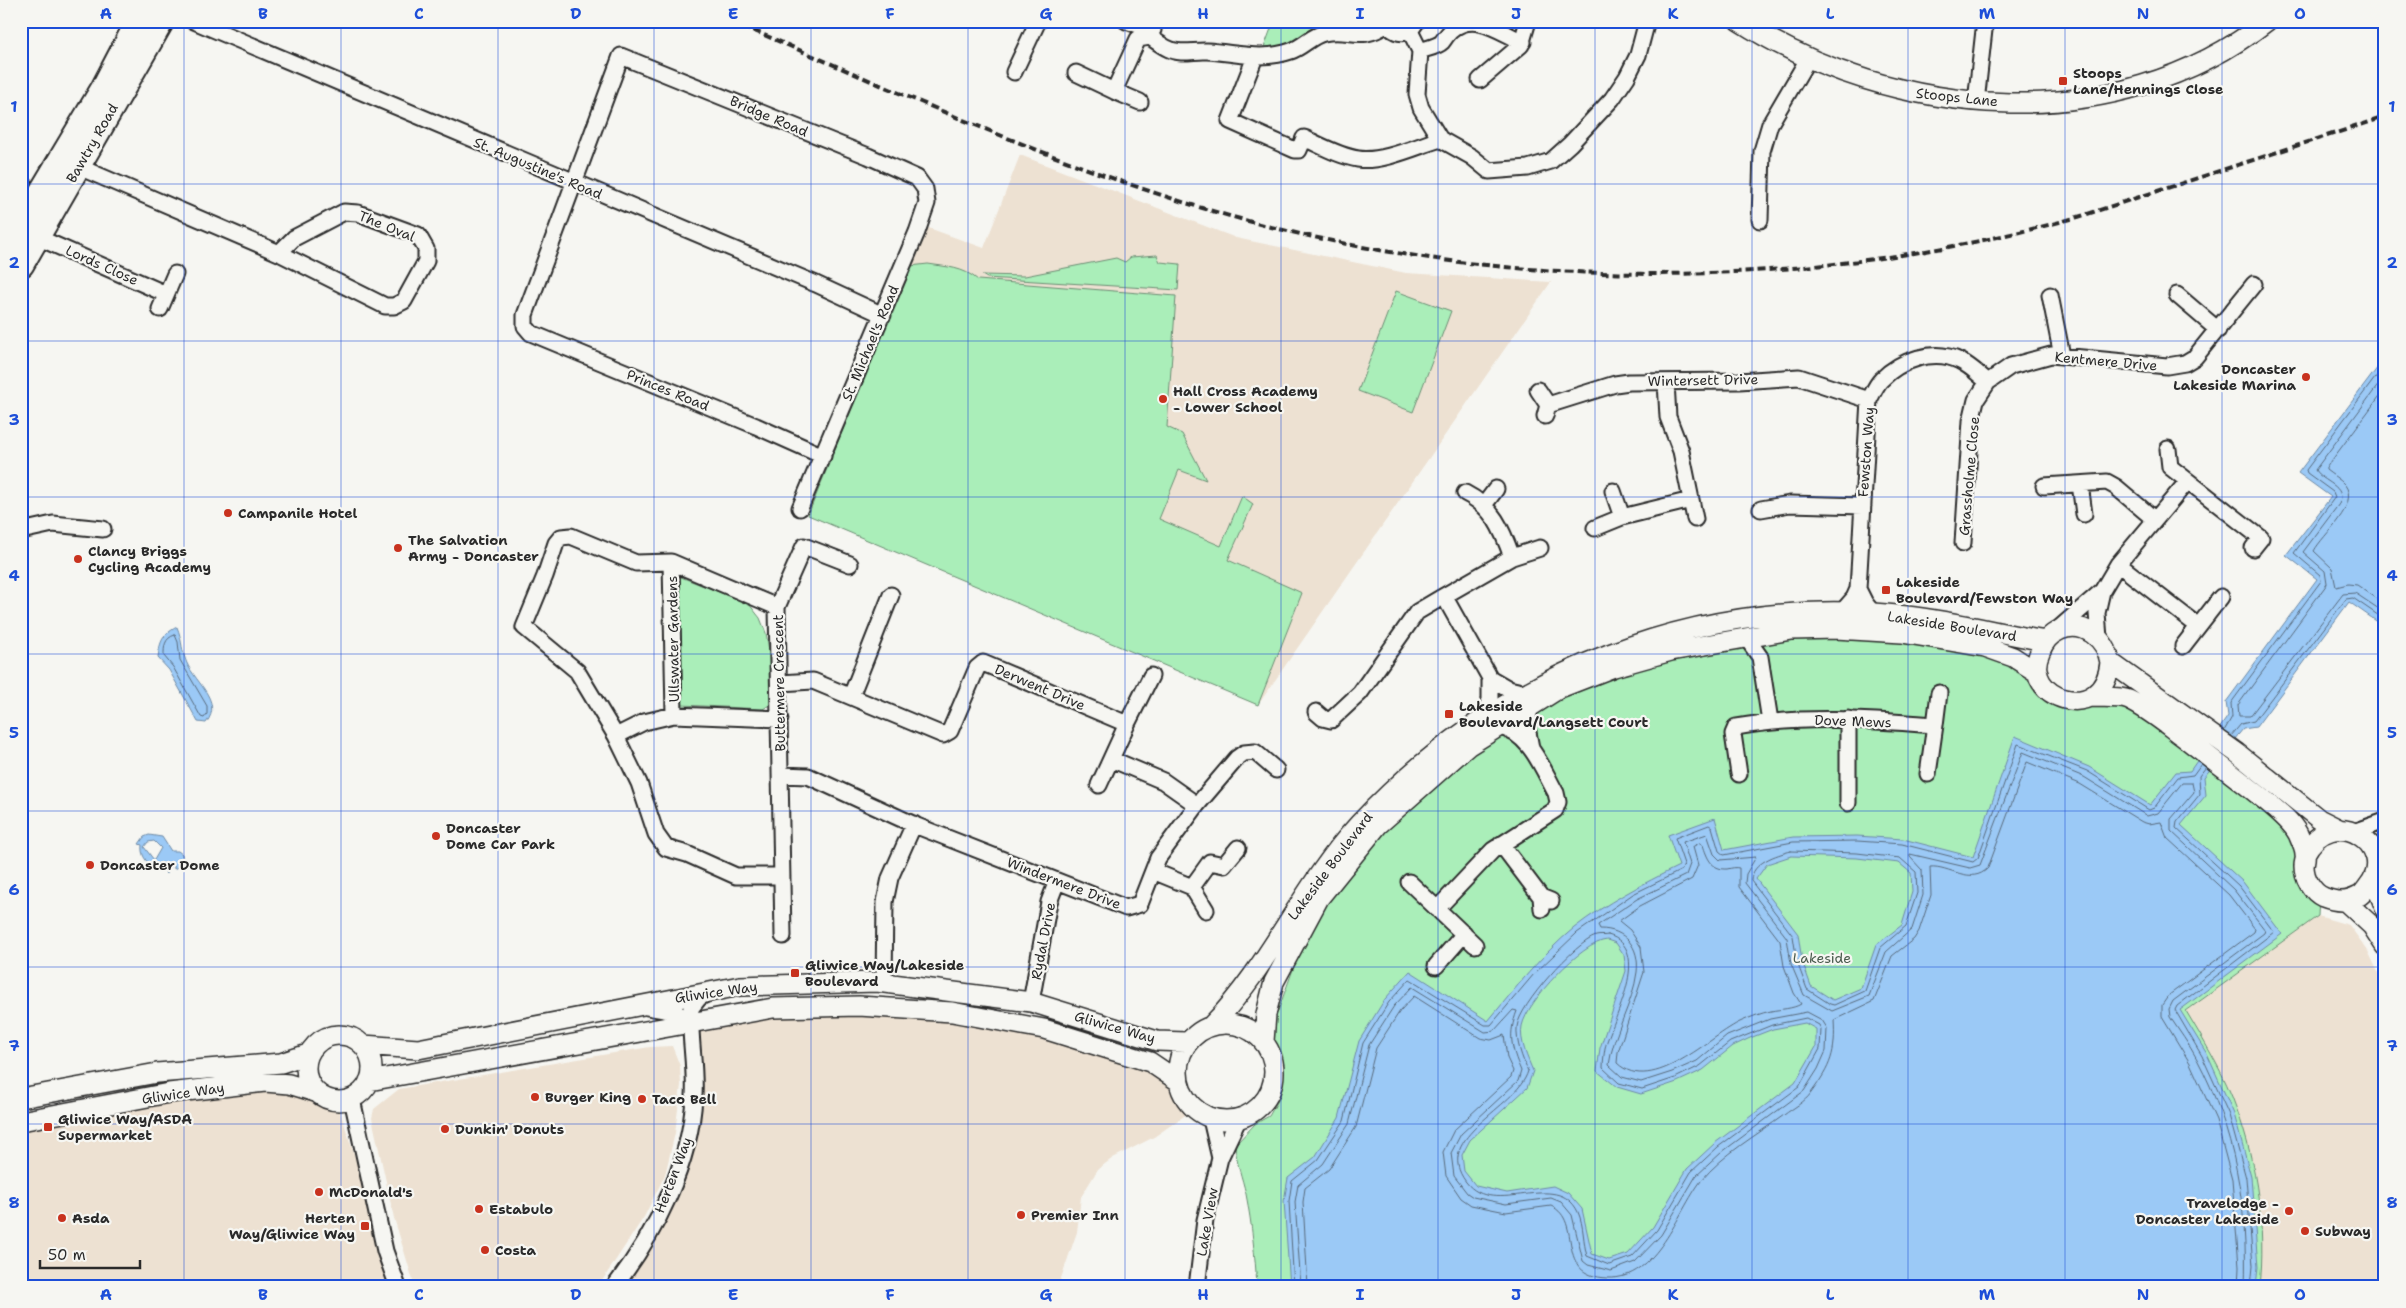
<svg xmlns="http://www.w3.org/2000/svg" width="2406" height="1308" font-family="'Shantell Sans',sans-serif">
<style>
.built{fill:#ede1d2}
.green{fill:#aaeeb9;stroke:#6a8c72}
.water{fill:#9bc9f6;stroke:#6e8aa5;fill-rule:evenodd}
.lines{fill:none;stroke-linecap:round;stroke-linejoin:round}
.shore{stroke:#586a7c;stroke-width:1}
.minor-casing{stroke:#2b2b2b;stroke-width:19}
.tertiary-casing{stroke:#2b2b2b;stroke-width:22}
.trunk-casing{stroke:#2b2b2b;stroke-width:29}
.minor{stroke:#f6f6f2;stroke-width:15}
.tertiary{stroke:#f6f6f2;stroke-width:19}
.trunk{stroke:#f6f6f2;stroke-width:25}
.rail{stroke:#2b2b2b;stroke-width:4;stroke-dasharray:8 4;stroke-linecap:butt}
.grid{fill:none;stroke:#1d4ed8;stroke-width:1;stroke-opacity:0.55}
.poi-dot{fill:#c8321e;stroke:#f6f6f2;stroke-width:2}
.labels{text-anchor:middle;stroke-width:4.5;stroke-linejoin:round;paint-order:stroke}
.poi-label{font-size:14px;font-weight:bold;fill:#2b2b2b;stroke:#f6f6f2;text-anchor:start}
.street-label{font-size:14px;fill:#2b2b2b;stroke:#f6f6f2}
.park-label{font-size:14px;fill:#4b5c4e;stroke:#f6f6f2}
.neatline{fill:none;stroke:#1d4ed8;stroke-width:2}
.grid-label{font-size:16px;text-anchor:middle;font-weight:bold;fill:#1d4ed8}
</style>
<rect width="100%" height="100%" fill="#f6f6f2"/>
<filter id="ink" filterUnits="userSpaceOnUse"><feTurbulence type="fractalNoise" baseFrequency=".02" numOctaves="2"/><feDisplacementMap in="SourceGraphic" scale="10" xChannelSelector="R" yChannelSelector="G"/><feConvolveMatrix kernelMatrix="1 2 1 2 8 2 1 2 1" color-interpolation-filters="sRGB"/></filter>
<g filter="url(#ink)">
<!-- built -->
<path class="built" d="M1020,155L1236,238L1406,273L1551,282L1258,705L808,515L926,227L984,248Z
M2318,916L2349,925L2368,951L2385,987V1287H2260L2262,1265L2255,1174L2237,1109L2211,1053L2186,1011Z
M859,1006L1044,1029L1178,1081L1194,1109L1154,1137L1113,1158L1098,1169L1081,1197L1077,1232L1058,1287H614L684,1154L690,1022Z
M672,1046L680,1066L681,1085L675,1133L665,1175L644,1217L598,1287H415L394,1218L372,1118L374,1109L399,1089L650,1047Z
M306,1077L337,1102L398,1287H21V1121Z"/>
<!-- green -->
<path class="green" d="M1264,21H1373L1363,28L1342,24L1329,25L1285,46L1263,50L1272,26Z
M1157,255L1160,262L1180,264L1178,290L987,278L982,275L1025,276L1116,258L1125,262L1131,257Z
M928,264C947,267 963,267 978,280L1176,296L1167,427L1182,434L1206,480L1179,470L1159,519L1221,546L1242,496L1253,504L1228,560L1302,593L1258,705L808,515L910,266Z
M1396,291L1451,311L1413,412L1358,391Z
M676,575L749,604L760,618L766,633L771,662V704L763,709L682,705L680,700Z
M1791,630L1985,647L2050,693L2128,700L2278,810L2319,895L2318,916L2186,1011C2205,1043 2225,1075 2237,1110C2257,1165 2266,1229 2260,1287H1257C1255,1255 1252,1225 1246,1194C1242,1177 1236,1162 1235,1145L1255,1124L1269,1116L1280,1097L1282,1073L1271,1030L1319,898L1378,825L1560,688Z"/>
<!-- water -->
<path class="water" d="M2381,363L2385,366V622L2382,625L2349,602L2256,727L2243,729L2204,777L2206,795L2181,825L2243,882L2282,934L2180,1010L2207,1054L2234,1114L2251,1177L2258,1267L2256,1287H1290L1284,1201L1288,1178L1315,1157L1339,1118L1359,1041L1385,999L1410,971L1488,1021C1515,989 1541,955 1574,928C1606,903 1642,884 1679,866L1668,835L1715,818L1724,850L1793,837L1857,836L1903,839L1973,857L2015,736L2089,767L2150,805L2176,772L2190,771L2228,716L2226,702L2317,579L2286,555L2331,497L2298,473ZM1791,856L1857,858L1899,863L1911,873L1912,892L1902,925L1876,945L1861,988L1833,1000L1811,986L1802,961L1798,934L1756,879L1767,864ZM1607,940L1616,943L1624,955L1626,971L1600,1048L1597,1071L1617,1087L1641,1094L1677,1082L1703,1070L1733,1046L1750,1038L1773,1029L1805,1023L1816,1029V1047L1795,1083L1715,1143L1687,1169L1653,1227L1628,1254L1609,1260L1592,1254L1582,1209L1568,1193L1553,1186L1507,1193L1476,1186L1464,1171L1462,1155L1470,1140L1527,1088L1533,1071C1528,1059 1519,1040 1522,1026C1527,1001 1582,942 1607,940Z
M177,627C182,639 181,647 185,658C191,680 225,700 206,723L198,722L169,670L158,658C160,641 162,635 177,627Z
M149,835L162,837L171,851H178L182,854L183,864L174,869V866L171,865L166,874L162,863L151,865C144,860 141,853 142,845L139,844L144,837ZM154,841L161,848L154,860L144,847L148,842Z"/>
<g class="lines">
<!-- shore -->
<path class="shore" d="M2385,376L2315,470C2322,482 2348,486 2339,504L2303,552L2325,571L2327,584L2238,705L2239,716H2250L2343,594L2355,593L2385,613
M2385,389L2326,468V470C2332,475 2340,479 2345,485C2360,505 2323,534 2314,551L2332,568L2336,587L2348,584L2357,585L2385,604
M175,635L178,642L180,660L207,706V714L204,718L201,717L173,667L164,656C164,647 164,638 175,635Z
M2224,731L2232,717L2231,703L2321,581L2320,575L2294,553L2335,497L2333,492L2307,473L2306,470L2381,370L2385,369
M2231,736L2241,724L2254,721L2346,599L2353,598L2385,620
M2206,767L2199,776L2200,794L2177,822L2176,828L2239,886L2274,932L2177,1006L2175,1010L2202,1056L2229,1115L2246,1178L2253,1266L2251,1287
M1700,843L1703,845C1707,857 1711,870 1727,869C1732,868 1735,867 1739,868V887L1780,941L1784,966L1794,993L1801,1004C1793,1009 1780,1009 1771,1011C1761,1013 1751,1017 1742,1021C1710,1035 1653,1097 1617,1063L1618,1052L1644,972L1641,947L1630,930L1619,921L1640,906L1692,879L1698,865L1693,847Z
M1791,851L1857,853L1900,858L1916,872L1917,893L1906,926L1880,948L1865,991L1834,1005L1830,1004L1807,989L1797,962L1793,936L1751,881C1752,862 1776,855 1791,851Z
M1608,935C1655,948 1612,1020 1605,1048C1604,1055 1603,1061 1603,1068L1619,1083L1642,1089L1675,1078L1700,1066L1730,1042L1772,1025L1806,1018L1819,1025L1821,1029L1820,1049L1799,1087L1718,1147L1691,1172L1657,1230L1632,1257L1609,1265L1587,1256C1583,1243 1584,1225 1578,1212C1557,1168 1494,1219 1466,1182C1431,1136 1517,1109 1528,1071C1522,1058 1516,1042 1517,1027C1519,1005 1576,942 1596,936C1600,935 1604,936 1608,935Z
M1294,1287L1289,1201L1292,1181L1318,1160L1344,1121L1363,1043L1389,1002L1410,979L1485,1025H1491L1534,974L1577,933L1633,894L1682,870L1684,864L1675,838L1709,825L1712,827L1719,851L1724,855L1793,842L1857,841L1902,844L1973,862L1978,858L2018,744L2087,771L2149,810L2154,808L2178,777L2193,775L2201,764
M1301,1287L1295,1202L1298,1185L1323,1164L1349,1124L1369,1045L1394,1006L1412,987L1485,1032L1494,1031L1513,1010L1517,1011C1508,1035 1511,1047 1521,1071L1518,1081L1461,1134L1451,1153L1454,1176L1467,1193L1473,1197L1506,1204L1551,1198L1561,1202L1572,1215L1583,1261L1588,1265L1611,1271L1635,1262L1661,1235L1696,1176L1722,1152L1804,1091L1818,1069L1826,1051L1827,1028L1822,1020L1807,1012L1770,1019L1727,1036L1697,1061L1672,1072L1641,1082L1622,1077L1609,1065C1613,1033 1633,1004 1637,972C1640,947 1625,929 1600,929L1598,925L1637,899L1686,875L1690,864L1683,842L1707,834L1714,854L1720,860L1756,857L1746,874L1745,883L1787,938L1791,964L1804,995L1832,1011L1869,996L1886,952L1912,929L1923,895L1922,870L1910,857V854L1970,868L1980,865L2023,752L2084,777L2147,816L2158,813L2182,783H2192L2194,792L2171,819V831L2234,890L2265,930L2264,933L2173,1001L2169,1009L2170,1017C2179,1031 2189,1044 2197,1059C2235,1131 2248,1206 2245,1287
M1308,1287L1303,1202L1305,1188L1329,1169L1356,1127L1376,1048L1400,1011L1414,996L1480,1038L1491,1040L1504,1035L1507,1058L1513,1071L1511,1077L1454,1130L1443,1152L1446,1176L1461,1198L1471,1205L1506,1212L1551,1206C1585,1221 1552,1276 1608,1278C1657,1280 1678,1211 1701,1181C1723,1154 1757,1135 1784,1115C1793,1108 1805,1102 1811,1093C1831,1066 1836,1053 1834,1020L1874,1001L1892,956L1914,939L1919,931L1931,895L1930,867C1949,865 1971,886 1988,868L2027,762L2080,784L2142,822L2149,824L2161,822L2167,838L2229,895L2255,929L2254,932L2169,995L2162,1005V1017L2190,1063L2216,1120L2232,1180L2239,1266L2238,1287"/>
<defs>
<path id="minor" d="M194,21L816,284L883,315
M1126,21L1153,30
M1386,21C1391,32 1400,35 1410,31L1417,21
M1410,31L1420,51L1417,94L1421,108L1440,139L1472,157L1489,171L1528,168L1551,161L1570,144L1612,99L1627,77L1638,55L1647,21
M1150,37C1156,41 1162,46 1169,49C1181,55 1195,50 1207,51C1237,53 1262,61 1291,51C1303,47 1311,36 1324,33C1349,27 1360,43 1387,24
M1420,51C1427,48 1437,47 1442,42C1445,38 1448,33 1452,30C1474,11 1500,32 1523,42
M1255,57L1230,121L1295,150H1299L1304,138C1322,146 1339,156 1358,159C1381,163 1418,146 1440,139
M1014,72L1038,21
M1076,73L1114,91L1138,39L1150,37
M1480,80L1521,45L1528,21
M1114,91L1140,102
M1976,102L1985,21
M79,167L279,253L385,306H394L404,301L426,261V249L418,235L358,213L344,212L294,238L279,253
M1760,220L1762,151L1770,124L1808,59
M37,237L166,294
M2050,295L2062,356
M2177,295L2218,330
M160,309L175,274
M1666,382L1668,417L1681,451L1695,519
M1538,390L1548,405
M1545,416L1548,405L1615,384L1629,382L1739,381L1799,377L1869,400
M2168,449L2170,467L2261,538L2253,548
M2080,484L2084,514
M2044,486L2107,482L2116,487L2154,519
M1613,491L1622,517
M1465,493C1493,507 1502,529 1512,557
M1484,505L1496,489
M800,508L917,232L927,203L925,189L917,178L868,156L621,56L525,315V326L531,333L756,426L823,456
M1761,509L1790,504L1863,506
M1595,528L1622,517L1691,500
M21,531L53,524L103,529
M1963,543L1971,421L1976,400L1988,382L2011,366L2051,355L2167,366L2185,363L2195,357L2254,284
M671,562L674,715
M2118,564L2198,626
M1858,589L1869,400C1873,393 1876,385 1881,380C1900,360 1934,348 1960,361C1971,366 1979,375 1988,382
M2102,591L2118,564L2187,482
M777,607L671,562L636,563L571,536L561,537L556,543L545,576L524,627L577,671L616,736L639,783L656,834L666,848L687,854L736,876H781
M1841,613L1854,598L1858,589L1865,603L1874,614
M2056,631L2102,591L2097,613L2099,638
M1746,637L1760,657L1770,721
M2183,646L2221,597
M1490,678L1444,596L1512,557L1540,548
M780,683L813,681L943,735L950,731L977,668L983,663L1127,724L1099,785
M851,696L891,595
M1530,707L1527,727L1531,748
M1316,712L1323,718L1331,720L1360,693L1417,612L1444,596
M1482,720L1490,700V678L1509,689L1526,693
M1127,724L1151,676
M1935,725L1939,693
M616,736L644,722L674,715L780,719
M1111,759L1163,781L1197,805
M1739,774L1733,734L1736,727C1802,715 1868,720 1935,725L1928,774
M781,775L808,776L917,826L1126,908L1140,904L1158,858L1197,805L1237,758L1244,753L1255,752L1276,770
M1848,803V719
M2354,832L2385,821
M1501,844L1541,897
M2375,854L2385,841
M1153,871L1192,887L1210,862L1224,865L1238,848
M1409,882L1475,945
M1192,887L1206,910
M1437,909L1493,850L1555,810L1558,802L1556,793C1542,768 1530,733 1499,727
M1542,909L1541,897L1551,901
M783,936L777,607L804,546L850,564
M1436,966L1464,934
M884,983L885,902L890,878L914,824
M1031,1002L1049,902L1057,881
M647,1007L676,1012L690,1022
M352,1099L385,1251L398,1287
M1211,1119L1220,1158
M614,1287C655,1234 691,1164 694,1096C696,1066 689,1037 691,1008L699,998L710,992
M1197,1287L1205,1220L1220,1158L1239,1118"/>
<path id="tertiary" d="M1739,21C1895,120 2115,140 2267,21
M2110,662C2104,728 2019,698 2040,652C2044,642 2049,635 2060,630C2084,620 2106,639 2110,662L2237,753L2319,819L2339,829
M2092,697C2103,698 2119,696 2129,700C2148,709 2166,724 2182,736C2211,758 2239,779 2266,801C2277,810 2291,821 2298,834C2300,839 2305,849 2305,855C2306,859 2304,862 2304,866C2304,878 2312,892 2323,897C2336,902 2346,903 2359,896C2363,894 2366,889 2369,885C2399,847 2333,800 2305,854
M2374,880L2385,908
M2345,901L2372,926L2385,946
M1178 1072a48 48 0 1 1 96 0a48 48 0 1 1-96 0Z
M1211,1026C1270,966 1302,886 1359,824C1500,673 1700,592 1907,616C1953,621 1999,633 2045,641
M306 1068a33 33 0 1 1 66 0a33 33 0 1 1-66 0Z
M1264,1041L1266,1014L1274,982L1319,898L1378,825L1468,746L1560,688L1614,667L1671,651L1791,630L1836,629L1902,633L1985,647L2013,657L2038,673
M363,1045L418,1049L740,986L877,982L1031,1002L1157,1041L1186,1042
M369,1081L773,1008L859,1006L952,1012L1044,1029L1150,1062L1178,1081
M21,1098L157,1073L281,1063L308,1054
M21,1121L169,1093L265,1082L289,1084L315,1092"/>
<path id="trunk" d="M21,227L103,90L139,21
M21,264L161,21"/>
</defs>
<!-- minor casing -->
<use href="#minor" class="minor-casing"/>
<!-- tertiary casing -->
<use href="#tertiary" class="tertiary-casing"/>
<!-- trunk casing -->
<use href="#trunk" class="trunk-casing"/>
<!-- minor -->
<use href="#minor" class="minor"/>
<!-- tertiary -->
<use href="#tertiary" class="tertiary"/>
<!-- trunk -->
<use href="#trunk" class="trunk"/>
<!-- rail -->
<path class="rail" d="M731,21C881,84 1031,154 1186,203C1472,293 1790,297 2078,217L2385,117"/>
</g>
</g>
<!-- grid -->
<path class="grid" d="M184,21V1287M341,21V1287M498,21V1287M654,21V1287M811,21V1287M968,21V1287M1125,21V1287M1281,21V1287M1438,21V1287M1595,21V1287M1752,21V1287M1908,21V1287M2065,21V1287M2222,21V1287M21,184H2385M21,341H2385M21,497H2385M21,654H2385M21,811H2385M21,967H2385M21,1124H2385"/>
<!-- markers -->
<g class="poi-dot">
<rect x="2058" y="76" width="10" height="10" rx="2.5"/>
<circle cx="2306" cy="377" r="5"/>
<circle cx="1163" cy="399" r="5"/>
<circle cx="228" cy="513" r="5"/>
<circle cx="398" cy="548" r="5"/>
<circle cx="78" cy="559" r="5"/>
<rect x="1881" y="585" width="10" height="10" rx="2.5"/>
<rect x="1444" y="709" width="10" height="10" rx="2.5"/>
<circle cx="436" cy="836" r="5"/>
<circle cx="90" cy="865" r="5"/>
<rect x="790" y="968" width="10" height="10" rx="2.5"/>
<circle cx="535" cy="1097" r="5"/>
<circle cx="642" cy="1099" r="5"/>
<rect x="43" y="1122" width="10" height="10" rx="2.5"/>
<circle cx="445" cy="1129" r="5"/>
<circle cx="319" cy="1192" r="5"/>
<circle cx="479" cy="1209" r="5"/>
<circle cx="2289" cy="1211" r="5"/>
<circle cx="1021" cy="1215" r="5"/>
<circle cx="62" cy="1218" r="5"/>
<rect x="360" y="1221" width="10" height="10" rx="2.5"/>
<circle cx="2305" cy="1231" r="5"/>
<circle cx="485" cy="1250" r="5"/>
</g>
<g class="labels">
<!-- poi labels -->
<g class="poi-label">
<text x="2073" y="78">Stoops<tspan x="2073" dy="16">Lane/Hennings Close</tspan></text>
<text x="2296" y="374" text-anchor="end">Doncaster<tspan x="2296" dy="16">Lakeside Marina</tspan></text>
<text x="1173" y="396">Hall Cross Academy<tspan x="1173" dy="16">- Lower School</tspan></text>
<text x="238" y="518">Campanile Hotel</text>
<text x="408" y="545">The Salvation<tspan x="408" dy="16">Army - Doncaster</tspan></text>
<text x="88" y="556">Clancy Briggs<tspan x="88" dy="16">Cycling Academy</tspan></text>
<text x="1896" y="587">Lakeside<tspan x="1896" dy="16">Boulevard/Fewston Way</tspan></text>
<text x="1459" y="711">Lakeside<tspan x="1459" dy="16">Boulevard/Langsett Court</tspan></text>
<text x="446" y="833">Doncaster<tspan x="446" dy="16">Dome Car Park</tspan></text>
<text x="100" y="870">Doncaster Dome</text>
<text x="805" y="970">Gliwice Way/Lakeside<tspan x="805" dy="16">Boulevard</tspan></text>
<text x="545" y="1102">Burger King</text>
<text x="652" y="1104">Taco Bell</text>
<text x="58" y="1124">Gliwice Way/ASDA<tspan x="58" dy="16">Supermarket</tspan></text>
<text x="455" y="1134">Dunkin' Donuts</text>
<text x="329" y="1197">McDonald's</text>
<text x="2279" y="1208" text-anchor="end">Travelodge -<tspan x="2279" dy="16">Doncaster Lakeside</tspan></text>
<text x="489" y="1214">Estabulo</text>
<text x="1031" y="1220">Premier Inn</text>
<text x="72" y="1223">Asda</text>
<text x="355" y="1223" text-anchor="end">Herten<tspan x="355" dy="16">Way/Gliwice Way</tspan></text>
<text x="2315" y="1236">Subway</text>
<text x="495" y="1255">Costa</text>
</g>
<!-- street labels -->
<g class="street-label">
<text transform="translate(1957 97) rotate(6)" y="5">Stoops Lane</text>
<text transform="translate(769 116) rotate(23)" y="5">Bridge Road</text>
<text transform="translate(92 143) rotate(-60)" y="5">Bawtry Road</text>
<text transform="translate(538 168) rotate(23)" y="5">St. Augustine's Road</text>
<text transform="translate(387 226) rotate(22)" y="5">The Oval</text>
<text transform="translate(102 265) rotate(24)" y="5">Lords Close</text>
<text transform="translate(870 343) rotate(-67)" y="5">St. Michael's Road</text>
<text transform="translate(2106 361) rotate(5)" y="5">Kentmere Drive</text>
<text transform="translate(1703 380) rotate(-1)" y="5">Wintersett Drive</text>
<text transform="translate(668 390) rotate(22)" y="5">Princes Road</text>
<text transform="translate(1866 452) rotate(-86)" y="5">Fewston Way</text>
<text transform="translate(1969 476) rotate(-85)" y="5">Grassholme Close</text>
<text transform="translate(1952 626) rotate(9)" y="5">Lakeside Boulevard</text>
<text transform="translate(673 639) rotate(-91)" y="5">Ullswater Gardens</text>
<text transform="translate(779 683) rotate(-91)" y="5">Buttermere Crescent</text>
<text transform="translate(1040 687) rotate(23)" y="5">Derwent Drive</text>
<text transform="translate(1853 721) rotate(2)" y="5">Dove Mews</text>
<text transform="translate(1330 866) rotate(-53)" y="5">Lakeside Boulevard</text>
<text transform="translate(1064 883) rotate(21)" y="5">Windermere Drive</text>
<text transform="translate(1043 941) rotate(-79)" y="5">Rydal Drive</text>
<text transform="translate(716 992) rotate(-8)" y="5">Gliwice Way</text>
<text transform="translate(1115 1027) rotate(16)" y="5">Gliwice Way</text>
<text transform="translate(183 1093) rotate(-8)" y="5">Gliwice Way</text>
<text transform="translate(673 1175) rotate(-69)" y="5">Herten Way</text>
<text transform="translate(1207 1222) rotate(-80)" y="5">Lake View</text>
</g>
<!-- park labels -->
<g class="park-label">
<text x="1822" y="963">Lakeside</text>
</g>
</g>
<!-- margin -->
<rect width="2406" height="1308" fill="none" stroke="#f6f6f2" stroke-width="55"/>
<!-- scale -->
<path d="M40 1260v8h100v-8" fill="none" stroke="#2b2b2b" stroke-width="2.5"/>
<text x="48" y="1260" font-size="15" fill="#2b2b2b" stroke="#f6f6f2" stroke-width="4" paint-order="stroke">50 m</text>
<rect x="28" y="28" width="2350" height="1252" class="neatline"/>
<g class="grid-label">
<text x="106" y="19">A</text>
<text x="263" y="19">B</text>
<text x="419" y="19">C</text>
<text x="576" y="19">D</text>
<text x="733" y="19">E</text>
<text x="890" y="19">F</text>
<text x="1046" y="19">G</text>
<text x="1203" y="19">H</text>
<text x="1360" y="19">I</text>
<text x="1516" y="19">J</text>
<text x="1673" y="19">K</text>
<text x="1830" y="19">L</text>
<text x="1987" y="19">M</text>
<text x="2143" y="19">N</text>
<text x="2300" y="19">O</text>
<text x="14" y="112">1</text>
<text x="2392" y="112">1</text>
<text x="14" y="268">2</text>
<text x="2392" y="268">2</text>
<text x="14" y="425">3</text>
<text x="2392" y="425">3</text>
<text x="14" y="581">4</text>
<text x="2392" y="581">4</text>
<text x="14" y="738">5</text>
<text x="2392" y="738">5</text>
<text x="14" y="895">6</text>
<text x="2392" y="895">6</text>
<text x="14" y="1051">7</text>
<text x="2392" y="1051">7</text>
<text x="14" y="1208">8</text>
<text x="2392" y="1208">8</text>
<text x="106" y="1300">A</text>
<text x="263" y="1300">B</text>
<text x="419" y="1300">C</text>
<text x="576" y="1300">D</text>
<text x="733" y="1300">E</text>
<text x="890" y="1300">F</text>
<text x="1046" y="1300">G</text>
<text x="1203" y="1300">H</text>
<text x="1360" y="1300">I</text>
<text x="1516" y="1300">J</text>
<text x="1673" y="1300">K</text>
<text x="1830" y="1300">L</text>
<text x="1987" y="1300">M</text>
<text x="2143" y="1300">N</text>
<text x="2300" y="1300">O</text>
</g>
</svg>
